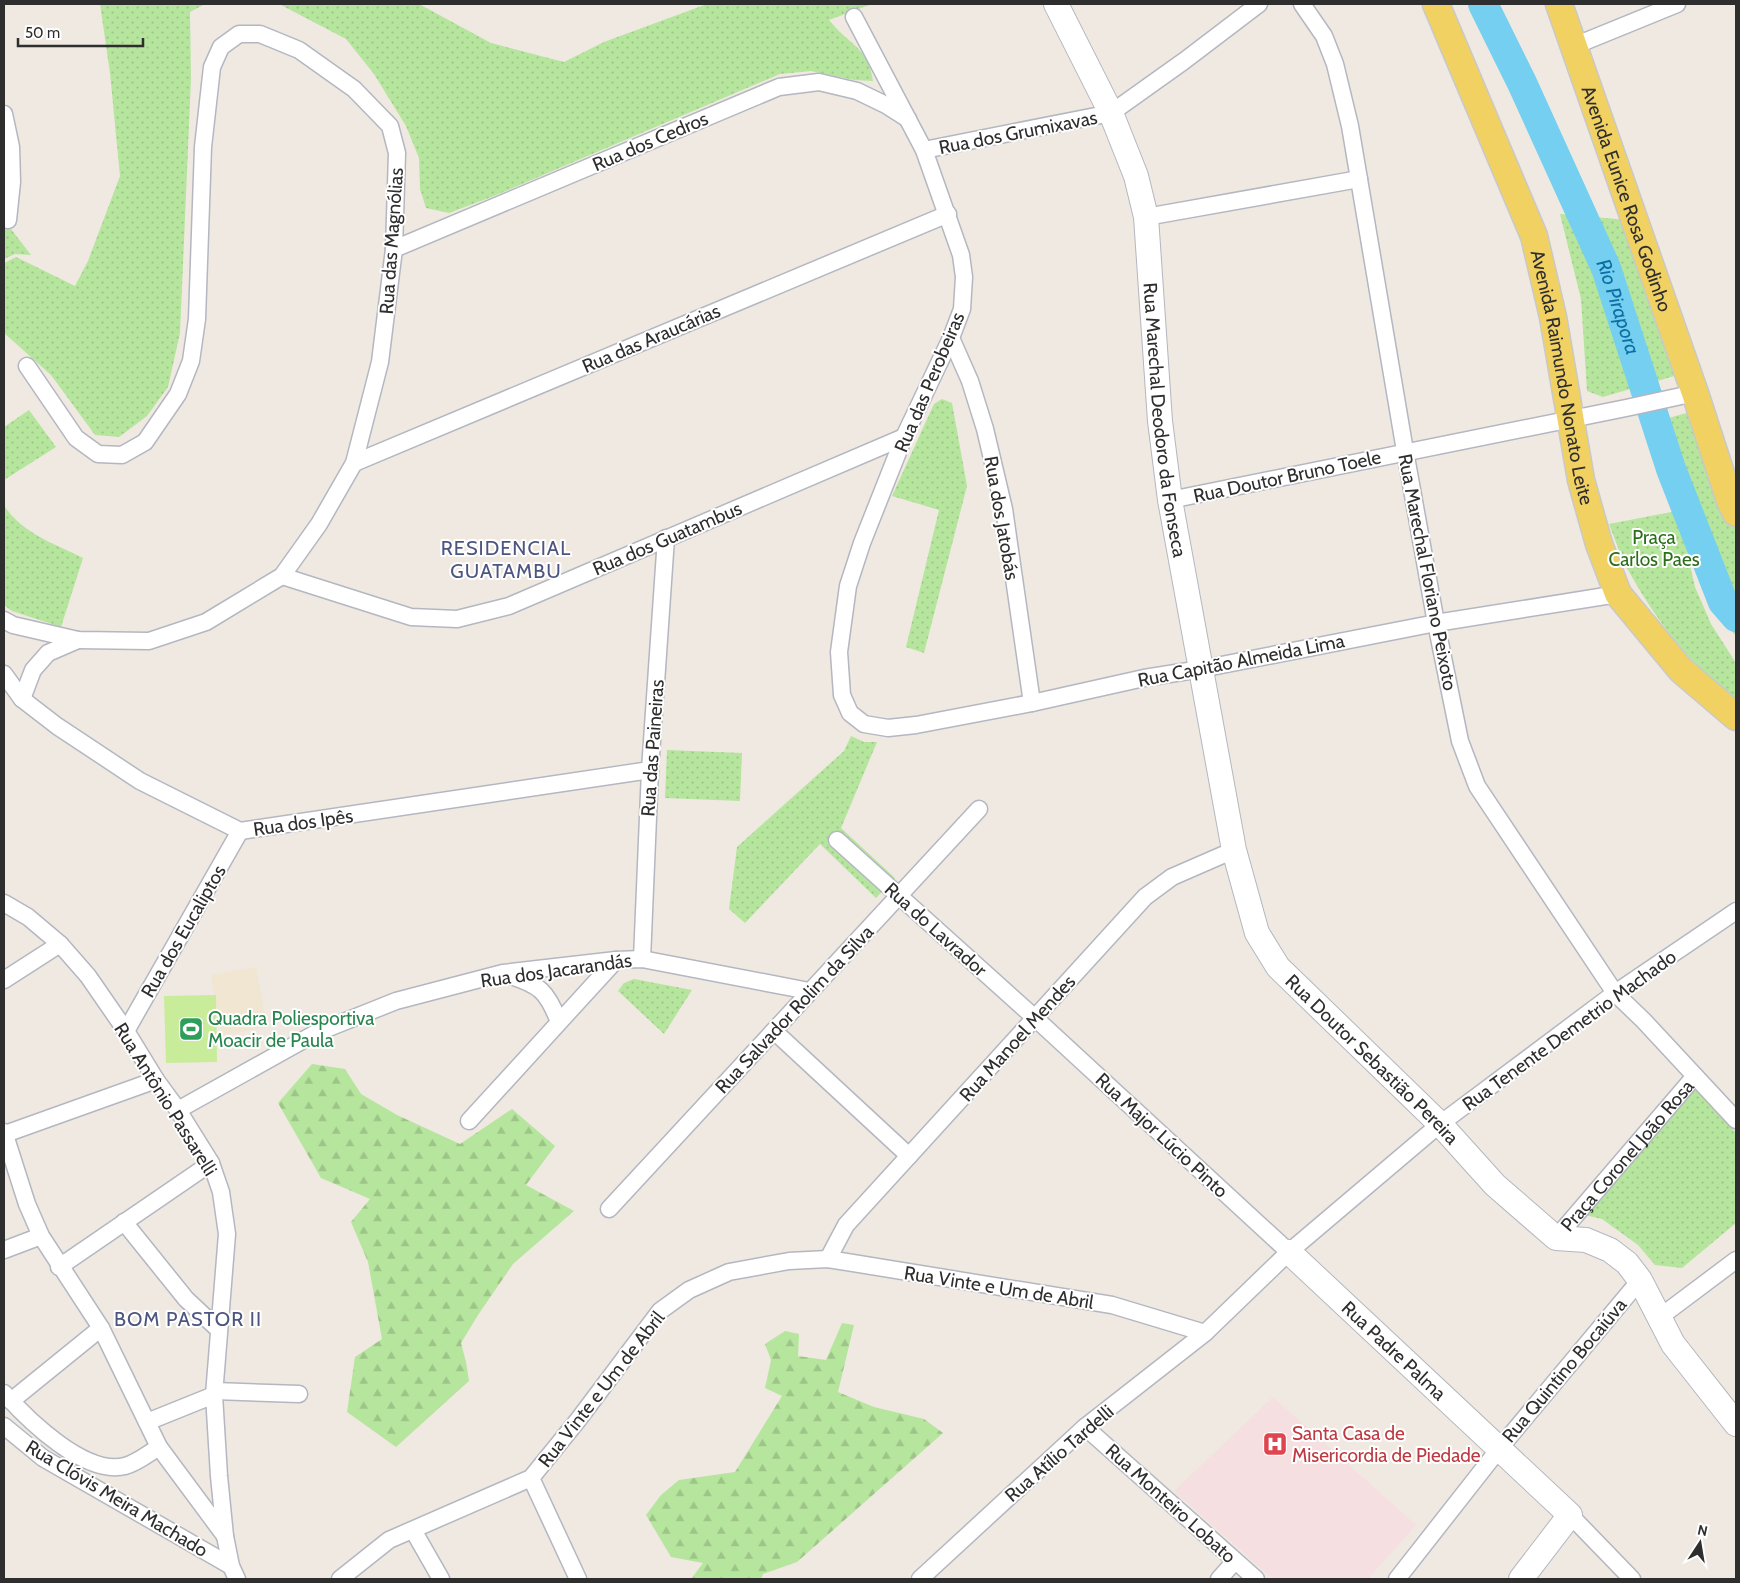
<svg xmlns="http://www.w3.org/2000/svg" width="1740" height="1583" font-family="Cabin,sans-serif">
<style>
.education{fill:#f0e6d1}
.medical{fill:#f5dfe0}
.forest{fill:url(#forest-firs)}
.park{fill:url(#park-dots)}
.pitch{fill:#c9ec9a}
.lines{fill:none;stroke-linecap:round;stroke-linejoin:round}
.river{stroke:#75cff0;stroke-width:30}
.street-casing{stroke:#b4b7c1;stroke-width:19}
.secondary-casing{stroke:#b4b7c1;stroke-width:26}
.primary-casing{stroke:#c9c9c9;stroke-width:29}
.street{stroke:#fff;stroke-width:16}
.secondary{stroke:#fff;stroke-width:24}
.primary{stroke:#f2d163;stroke-width:26}
.labels{text-anchor:middle;stroke-width:4;stroke-linejoin:round;paint-order:stroke}
.street-label{font-size:19px;fill:#2e2e2e;stroke:#fff}
.park-label{font-size:19px;fill:#2c6e1b;stroke:#fff}
.leisure-label{font-size:19px;fill:#27864d;stroke:#fff;text-anchor:start}
.health-label{font-size:19px;fill:#be3a42;stroke:#fff;text-anchor:start}
.water-label{font-size:20px;font-style:italic;fill:#0d6fa3;stroke:#fff}
.neighbourhood-label{font-size:20px;letter-spacing:1px;fill:#4d5680;stroke:#fff}
</style>
<defs>
<pattern id="forest-firs" width="22" height="20" patternUnits="userSpaceOnUse" patternTransform="scale(1.25)"><rect width="22" height="20" fill="#b6e59e"/><path d="M5 1l3.5 6h-7zM16 11l3.5 6h-7z" fill="#9dc588"/></pattern>
<pattern id="park-dots" width="8" height="8" patternUnits="userSpaceOnUse" patternTransform="scale(1.25)"><rect width="8" height="8" fill="#b6e59e"/><path d="M2 2h.1M6 6h.1" fill="none" stroke="#9dc588" stroke-width="1.8" stroke-linecap="round"/></pattern>
</defs>
<rect width="100%" height="100%" fill="#efe9e1"/>
<!-- education -->
<path class="education" d="M256,967L267,1027L222,1035L211,975Z"/>
<!-- medical -->
<path class="medical" d="M1273,1397L1416,1525L1368,1579H1273L1174,1491Z"/>
<!-- forest -->
<path class="forest" d="M312,1064L345,1069L361,1094L397,1115L460,1144L512,1109L555,1146L526,1185L574,1211L513,1264L478,1315L461,1343L466,1362L469,1381L396,1447L347,1412L355,1357L382,1339L368,1262L351,1222L370,1199L321,1178L278,1103Z
M842,1323L854,1325L838,1392L874,1407L924,1419L943,1433L797,1562L763,1574L761,1579H691L703,1563L671,1557L646,1515L661,1495L679,1480L735,1472L782,1396L765,1388L771,1360L765,1344L785,1331L799,1334L798,1356L826,1360Z"/>
<!-- park -->
<path class="park" d="M100,4H205L190,12L191,79L180,333L168,387L147,416L119,437L95,435L51,375L4,333V263L16,257L75,286L88,261L120,176L110,73Z
M279,4H419L491,43L564,62L604,42L707,4H872L829,20C848,44 868,47 873,81L854,80L811,71L780,74L494,196L449,213L426,208L420,189L419,158L406,126L374,74L346,39Z
M1560,214L1628,220L1681,374L1603,397L1587,391L1581,299Z
M4,220L31,255L15,254L4,259Z
M942,399L952,403L967,486L924,653L906,647L939,510L892,496L934,404Z
M29,410L56,447L4,480V427Z
M1690,412L1727,514L1736,528V636L1720,616L1702,580L1686,489L1665,419Z
M4,505C21,533 55,544 83,558L61,627L12,611L4,605Z
M1682,510L1688,556L1695,587L1711,624L1736,663V701C1694,669 1658,623 1632,577C1622,560 1616,542 1609,524Z
M851,736L864,742H877L841,828L895,878L876,898L820,844L745,923L729,909L737,847L844,751Z
M667,750L742,753L740,801L665,798Z
M634,979L692,990L664,1034L618,991L624,983Z
M1695,1084L1736,1133V1223L1682,1268L1655,1265L1638,1245L1602,1219L1585,1215Z"/>
<!-- pitch -->
<path class="pitch" d="M216,995L217,1062L166,1063L164,996Z"/>
<g class="lines">
<!-- river -->
<path class="river" id="s1" d="M1483,4L1522,83L1606,268L1671,469L1723,602L1736,617"/>
<defs>
<g id="street">
<path d="M1302,4L1324,36L1335,64L1350,126L1405,451L1436,623L1460,741L1477,786L1615,993L1644,1021L1736,1120"/>
<path d="M854,17L924,150L961,255L964,277L962,309L951,338L904,437L862,543L848,586L839,652L842,695L850,713L864,724L888,728L916,725L1032,703L1144,678L1201,669L1436,623L1618,594"/>
<path d="M1574,46L1677,4"/>
<path d="M4,114L11,147L12,182L8,220"/>
<path d="M924,150L1111,113L1184,61L1259,4"/>
<path d="M1146,217L1359,179"/>
<path d="M394,249L779,87L819,82L857,91L886,105L908,119"/>
<path d="M951,338L970,381L985,429L1004,509L1032,703"/>
<path d="M354,463L948,214"/>
<path d="M1170,500L1626,408L1695,393"/>
<path d="M282,576L411,617L457,619L509,606L904,437"/>
<path d="M4,620L13,625L78,640L149,641L206,622L282,576L319,524L354,463L380,362L394,249L397,153L390,126L354,89L299,50L260,34H239L221,47L212,67L203,147L197,319L191,361L178,394L145,442L122,455L98,454L76,438L27,366"/>
<path d="M4,674L22,699L57,726L140,781L240,831L650,770"/>
<path d="M22,699L33,670L48,653L78,640"/>
<path d="M837,840L1035,1018L1289,1252"/>
<path d="M4,903L28,917L60,944L88,976L126,1031L156,1080L178,1110L211,1163L221,1192L227,1234L214,1395L219,1476L225,1536L231,1566L237,1579"/>
<path d="M642,959L650,770L666,538"/>
<path d="M508,975C540,985 547,991 559,1022"/>
<path d="M4,980L60,944"/>
<path d="M126,1031L240,831"/>
<path d="M774,1031L909,1156"/>
<path d="M178,1110L316,1033L396,1001L503,973L616,960L642,959L809,991"/>
<path d="M469,1121L616,960"/>
<path d="M4,1132L27,1204L41,1236L101,1328L159,1447L225,1536"/>
<path d="M5,1134L156,1080"/>
<path d="M609,1209L979,809"/>
<path d="M124,1222L186,1299L219,1330"/>
<path id="s2" d="M1556,1238L1695,1076"/>
<path d="M4,1250L41,1236"/>
<path d="M828,1259L846,1225L1145,897L1172,877L1234,850"/>
<path d="M59,1267L211,1163"/>
<path d="M1660,1317L1736,1260"/>
<path d="M215,1391L299,1394"/>
<path d="M4,1393C28,1420 85,1476 125,1466C137,1463 149,1453 159,1447"/>
<path d="M11,1401L101,1328"/>
<path d="M147,1422L214,1395"/>
<path d="M4,1426L43,1458L231,1566"/>
<path d="M1085,1427L1256,1579"/>
<path d="M531,1478L578,1579"/>
<path d="M1570,1515L1632,1579"/>
<path d="M413,1530L441,1579"/>
<path d="M340,1579L389,1540L531,1478L578,1420L660,1311L689,1290L729,1272L789,1261L828,1259L1112,1305L1205,1333"/>
<path d="M920,1579L1085,1427L1205,1333L1289,1252L1440,1124L1615,993L1736,911"/>
<path d="M1219,1579L1235,1561"/>
<path d="M1397,1579L1499,1449L1640,1280"/>
</g>
<g id="secondary">
<path id="s3" d="M1056,4L1111,113L1136,176L1146,217L1160,421L1170,500L1234,850L1257,933L1278,967L1440,1124L1495,1185L1556,1238L1586,1240L1610,1250L1627,1263L1640,1280L1673,1344L1736,1424"/>
<path id="s4" d="M1289,1252L1570,1515L1521,1579"/>
</g>
<g id="primary">
<path id="s5" d="M1436,4L1534,236L1553,317L1581,480L1599,544L1618,594L1681,670L1736,717"/>
<path id="s6" d="M1559,4L1695,393L1730,501L1736,513"/>
</g>
</defs>
<!-- street casing -->
<use href="#street" class="street-casing"/>
<!-- secondary casing -->
<use href="#secondary" class="secondary-casing"/>
<!-- primary casing -->
<use href="#primary" class="primary-casing"/>
<!-- street -->
<use href="#street" class="street"/>
<!-- secondary -->
<use href="#secondary" class="secondary"/>
<!-- primary -->
<use href="#primary" class="primary"/>
</g>
<!-- icons -->
<defs>
<symbol id="stadium-square" viewBox="-11 -11 22 22"><rect x="-9" y="-9" width="18" height="18" rx="4" fill="#2e9e5b" stroke="#fff"/><path d="M0-5a6.5 5 0 1 0 0 10a6.5 5 0 1 0 0-10ZM-3.5-1.8h7v3.6h-7Z" fill="#fff"/></symbol>
<symbol id="hospital-square" viewBox="-11 -11 22 22"><rect x="-9" y="-9" width="18" height="18" rx="4" fill="#e0444e" stroke="#fff"/><path d="M-5-5h3v3.5h4V-5h3V5h-3V1.5h-4V5h-3Z" fill="#fff"/></symbol>
</defs>
<g fill-rule="evenodd">
<use href="#stadium-square" x="177" y="1015" width="28" height="28"/>
<use href="#hospital-square" x="1261" y="1430" width="28" height="28"/>
</g>
<g class="labels">
<!-- street labels -->
<g class="street-label">
<text transform="translate(1018 132) rotate(-11)" y="7">Rua dos Grumixavas</text>
<text transform="translate(650 141) rotate(-23)" y="7">Rua dos Cedros</text>
<text dy="7" stroke="none"><textPath href="#s6" startOffset="206">Avenida Eunice Rosa Godinho</textPath></text>
<text transform="translate(391 241) rotate(-86)" y="7">Rua das Magnólias</text>
<text transform="translate(651 338) rotate(-23)" y="7">Rua das Araucárias</text>
<text dy="7" stroke="none"><textPath href="#s5" startOffset="396">Avenida Raimundo Nonato Leite</textPath></text>
<text transform="translate(929 382) rotate(-67)" y="7">Rua das Perobeiras</text>
<text dy="7" stroke="none"><textPath href="#s3" startOffset="436">Rua Marechal Deodoro da Fonseca</textPath></text>
<text transform="translate(1287 476) rotate(-12)" y="7">Rua Doutor Bruno Toele</text>
<text transform="translate(1002 518) rotate(80)" y="7">Rua dos Jatobás</text>
<text transform="translate(667 538) rotate(-23)" y="7">Rua dos Guatambus</text>
<text transform="translate(1428 572) rotate(79)" y="7">Rua Marechal Floriano Peixoto</text>
<text transform="translate(1241 660) rotate(-11)" y="7">Rua Capitão Almeida Lima</text>
<text transform="translate(652 748) rotate(-86)" y="7">Rua das Paineiras</text>
<text transform="translate(303 822) rotate(-8)" y="7">Rua dos Ipês</text>
<text transform="translate(936 929) rotate(42)" y="7">Rua do Lavrador</text>
<text transform="translate(183 931) rotate(-60)" y="7">Rua dos Eucaliptos</text>
<text transform="translate(556 970) rotate(-8)" y="7">Rua dos Jacarandás</text>
<text transform="translate(794 1009) rotate(-47)" y="7">Rua Salvador Rolim da Silva</text>
<text transform="translate(1569 1030) rotate(-36)" y="7">Rua Tenente Demetrio Machado</text>
<text transform="translate(1017 1038) rotate(-48)" y="7">Rua Manoel Mendes</text>
<text dy="7" stroke="none"><textPath href="#s3" startOffset="1130">Rua Doutor Sebastião Pereira</textPath></text>
<text transform="translate(166 1099) rotate(58)" y="7">Rua Antônio Passarelli</text>
<text transform="translate(1162 1135) rotate(43)" y="7">Rua Major Lúcio Pinto</text>
<text dy="7" stroke="none"><textPath href="#s2" startOffset="109">Praça Coronel João Rosa</textPath></text>
<text transform="translate(999 1287) rotate(9)" y="7">Rua Vinte e Um de Abril</text>
<text dy="7" stroke="none"><textPath href="#s4" startOffset="144">Rua Padre Palma</textPath></text>
<text transform="translate(1564 1370) rotate(-50)" y="7">Rua Quintino Bocaiúva</text>
<text transform="translate(601 1389) rotate(-52)" y="7">Rua Vinte e Um de Abril</text>
<text transform="translate(1059 1453) rotate(-41)" y="7">Rua Atílio Tardelli</text>
<text transform="translate(117 1498) rotate(31)" y="7">Rua Clóvis Meira Machado</text>
<text transform="translate(1171 1503) rotate(42)" y="7">Rua Monteiro Lobato</text>
</g>
<!-- park labels -->
<g class="park-label">
<text x="1654" y="544">Praça<tspan x="1654" dy="22">Carlos Paes</tspan></text>
</g>
<!-- leisure labels -->
<g class="leisure-label">
<text x="208" y="1025">Quadra Poliesportiva<tspan x="208" dy="22">Moacir de Paula</tspan></text>
</g>
<!-- health labels -->
<g class="health-label">
<text x="1292" y="1440">Santa Casa de<tspan x="1292" dy="22">Misericordia de Piedade</tspan></text>
</g>
<!-- water labels -->
<g class="water-label">
<text dy="7" stroke="none"><textPath href="#s1" startOffset="332">Rio Pirapora</textPath></text>
</g>
<!-- neighbourhood labels -->
<g class="neighbourhood-label">
<text x="506" y="555">RESIDENCIAL<tspan x="506" dy="23">GUATAMBU</tspan></text>
<text x="188" y="1326">BOM PASTOR II</text>
</g>
</g>
<!-- border -->
<rect width="1740" height="1583" fill="none" stroke="#2e2e2e" stroke-width="10"/>
<!-- north arrow -->
<g transform="translate(1700 1543) rotate(12)" stroke="#ffffff" stroke-width="4" paint-order="stroke">
<path d="M0-4L9 19L0 12L-9 19Z" fill="#2e2e2e"/>
<text y="-8" font-size="14" font-weight="bold" text-anchor="middle" fill="#2e2e2e">N</text>
</g>
<!-- scale -->
<path d="M18 38v8h125v-8" fill="none" stroke="#2e2e2e" stroke-width="2.5"/>
<text x="25" y="38" font-size="15" fill="#2e2e2e" stroke="#ffffff" stroke-width="4" paint-order="stroke">50 m</text>
</svg>
